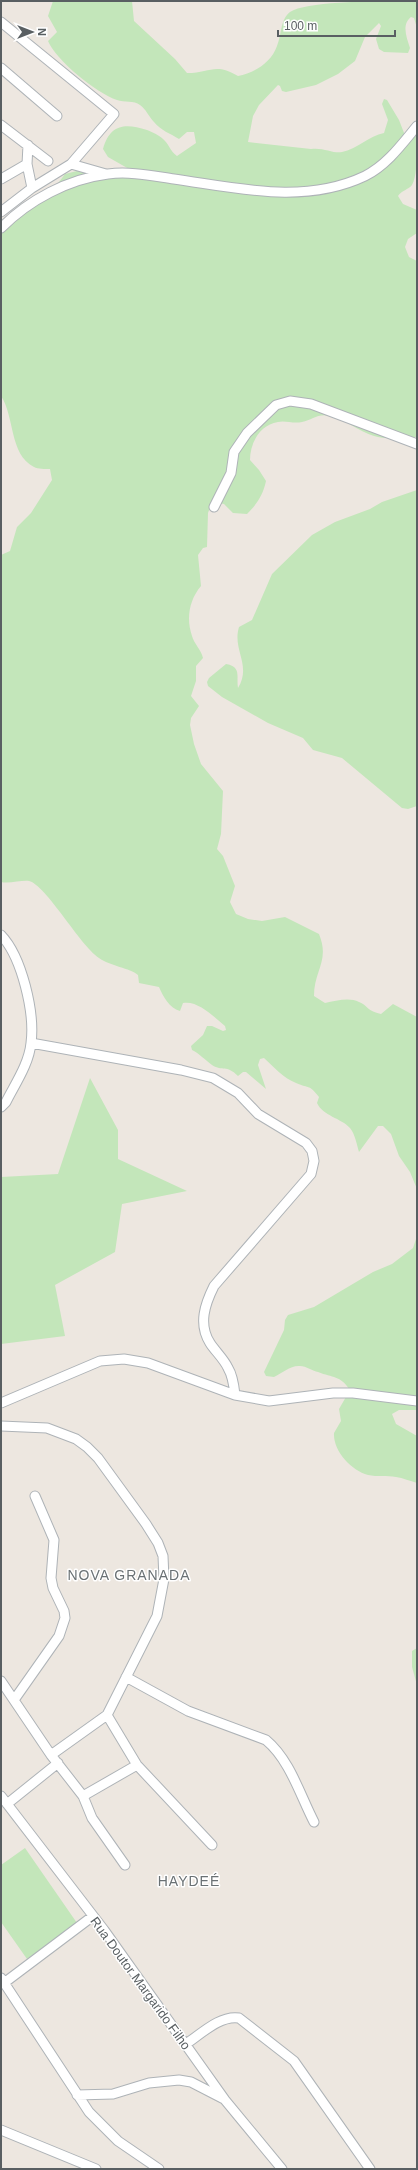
<svg xmlns="http://www.w3.org/2000/svg" width="418" height="2170" font-family="Helvetica,sans-serif">
<style>
.green{fill:#c3e6ba}
.lines{fill:none;stroke-linecap:round;stroke-linejoin:round}
.street-casing{stroke:#aeb3b7;stroke-width:11}
.street{stroke:#fff;stroke-width:9}
.labels{text-anchor:middle;stroke-width:3;stroke-linejoin:round;paint-order:stroke}
.street-label{font-size:13px;fill:#595f62;stroke:#fff}
.neighbourhood-label{font-size:14px;letter-spacing:1px;fill:#6a7174;stroke:#fff}
</style>
<rect width="100%" height="100%" fill="#ede7e0"/>
<!-- green -->
<path class="green" d="M53,1H132L134,21L175,59L187,73C210,73 215,62 238,76C254,73 271,63 277,46C282,34 280,20 290,12C308,0 390,1 417,1V28L414,18L411,17C401,25 407,38 410,48L408,53L384,52L379,49L376,39L381,26L379,23L365,37L355,61L338,74L316,85L286,92L282,91L280,86L278,85L259,105L253,116L248,142L311,149C323,147 334,154 342,152C357,149 369,136 384,133L388,120L382,104L384,99L387,100L399,120L406,138L417,135C417,149 418,174 412,185C408,190 402,190 398,196L403,204L417,210V233L408,239L405,247L409,257L417,261V437C404,437 387,440 374,436C359,432 346,419 330,416C318,413 312,420 302,422C293,424 285,420 278,422C259,425 250,444 250,460L259,470L266,481C263,495 257,504 247,514L233,513L224,504L212,502L208,513L207,547L203,548L198,555L201,586C189,600 186,619 192,636C194,644 201,649 203,658L196,666V681L191,696L199,706L191,718L190,725L194,744L201,764L223,791L221,834L217,849L223,856L235,886L230,902L236,914L248,919L262,921L285,917L319,934C330,961 314,970 314,996L325,1003C336,1001 349,997 359,1002C369,1006 365,1010 381,1014L393,1004L417,1017V1189L410,1172L399,1156L391,1134L383,1126H378L359,1152C357,1145 355,1134 350,1128C341,1118 323,1116 317,1103L319,1097C309,1084 310,1089 296,1083C283,1078 274,1067 264,1058L260,1059L258,1065L266,1089L246,1072H243L238,1076C226,1064 223,1072 212,1065C205,1060 200,1054 192,1050L191,1046L203,1035L207,1026H212L223,1031L226,1030L225,1026C214,1017 198,1000 183,1003L180,1011C169,1008 163,996 159,987L139,983L138,975C130,968 110,966 99,958C79,944 46,885 29,881C22,880 9,884 1,882V555L10,551L17,527L31,513L52,480L50,469C45,469 38,469 34,467C9,454 15,417 1,396V235L7,220L50,194L65,174L85,169L119,173L129,169L108,157L103,149C110,124 125,123 147,130C152,132 159,135 163,139C169,144 170,151 177,156L196,143L194,132H187L179,139C171,134 160,130 154,122C149,117 146,109 140,105C134,100 124,103 117,100C96,93 56,60 48,41L57,32L48,16Z
M417,490V806L408,809L402,808L342,758L313,750L303,738L268,723L222,697L208,686L207,682L209,678L226,664C242,667 236,676 238,688C252,665 232,650 239,627L252,620L272,574L312,535L335,522L370,509L382,502Z
M90,1078L118,1130V1159L187,1191L122,1204L115,1252L55,1285L65,1336L1,1344V1177L58,1174Z
M417,1236V1410H399L392,1414L396,1424L417,1436V1483C410,1481 403,1478 396,1477C387,1475 377,1477 368,1475C351,1470 333,1451 334,1433L341,1421L339,1409L350,1390C340,1375 333,1378 318,1372C313,1371 306,1366 300,1366C291,1365 282,1373 274,1377L266,1376L264,1372L284,1330L285,1320L288,1315L314,1307L373,1272L392,1264L413,1248Z
M417,1648V1685L412,1667V1651Z
M25,1848L77,1923L27,1959L1,1922V1865Z"/>
<g class="lines">
<defs>
<path id="street" d="M1,22L114,114L71,164
M1,68L57,116
M1,125L48,161
M28,145L27,164L32,188
M1,179L27,164
M1,212L32,188L71,164L106,174
M1,228C29,200 68,179 108,174C130,171 153,176 174,179C238,188 304,205 365,176C387,165 402,144 417,126
M214,507L231,473L234,452L247,433L276,405L290,401L311,404L417,444
M1,935C22,957 35,1013 31,1043C29,1064 15,1084 6,1102L1,1107
M31,1043L181,1070L213,1078L238,1093L258,1114L306,1143L312,1151L314,1161L311,1174L214,1286C205,1304 198,1324 210,1343C215,1351 224,1359 228,1368C233,1376 234,1386 235,1395L269,1401L333,1393H353L417,1401
M1,1403L100,1361L124,1359L148,1363L235,1395
M1,1426L47,1428L76,1439L87,1447L98,1458L146,1524L158,1543L163,1556L164,1579L157,1616L107,1715L51,1755
M126,1677L188,1711L266,1740C290,1760 300,1795 314,1822
M1,1681L51,1755L83,1796L92,1818L125,1865
M14,1700L59,1636L65,1618L64,1611L53,1588L51,1578L54,1540L35,1496
M107,1715L137,1765L212,1845
M1,1796L104,1930L225,2100L282,2169
M83,1796L137,1765
M7,1804L58,1763
M1,1978L89,2112L118,2141L159,2169
M4,1983L93,1916
M186,2044C201,2034 220,2015 239,2018L294,2061L370,2169
M77,2095L113,2094L149,2083L179,2080L191,2082L224,2099
M1,2130L96,2169"/>
</defs>
<!-- street casing -->
<use href="#street" class="street-casing"/>
<!-- street -->
<use href="#street" class="street"/>
</g>
<g class="labels">
<!-- street labels -->
<g class="street-label">
<text transform="translate(141 1983) rotate(54)" y="5">Rua Doutor Margarido Filho</text>
</g>
<!-- neighbourhood labels -->
<g class="neighbourhood-label">
<text x="129" y="1580">NOVA GRANADA</text>
<text x="189" y="1886">HAYDEÉ</text>
</g>
</g>
<!-- border -->
<rect width="418" height="2170" fill="none" stroke="#595f62" stroke-width="4"/>
<!-- north arrow -->
<g transform="translate(32 32) rotate(90)" stroke="#ffffff" stroke-width="3" paint-order="stroke">
<path d="M0-3L7 15L0 10L-7 15Z" fill="#595f62"/>
<text y="-6" font-size="11" font-weight="bold" text-anchor="middle" fill="#595f62">N</text>
</g>
<!-- scale -->
<path d="M278 30v6h117v-6" fill="none" stroke="#595f62" stroke-width="2"/>
<text x="284" y="30" font-size="12" fill="#595f62" stroke="#ffffff" stroke-width="3" paint-order="stroke">100 m</text>
</svg>
